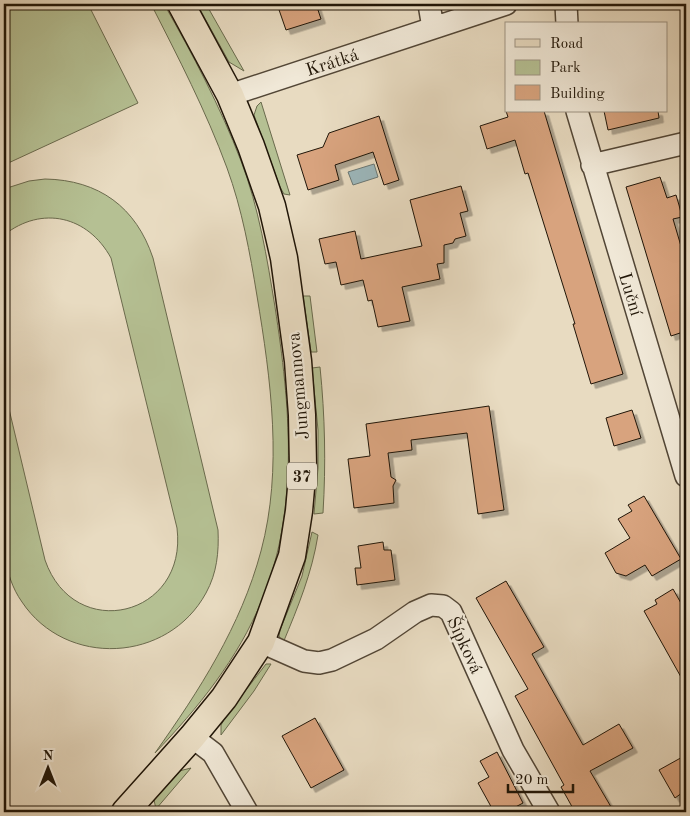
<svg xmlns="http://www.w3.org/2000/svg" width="690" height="816" font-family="'Old Standard TT',serif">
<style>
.green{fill:#b5c093;stroke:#6a6a4d}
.water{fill:#9cb8bd;stroke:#6a7774}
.building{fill:#d8a37e;stroke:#201507;filter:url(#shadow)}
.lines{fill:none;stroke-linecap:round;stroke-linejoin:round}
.minor-casing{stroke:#524636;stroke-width:24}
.major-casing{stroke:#201507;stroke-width:29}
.minor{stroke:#f0e8d7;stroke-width:21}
.major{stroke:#e8dbc1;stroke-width:26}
.labels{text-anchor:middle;stroke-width:4.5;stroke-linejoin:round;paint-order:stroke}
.shield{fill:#f0e8d7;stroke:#5e5445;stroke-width:1}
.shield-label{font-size:16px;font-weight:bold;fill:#201507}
.street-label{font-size:18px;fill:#201507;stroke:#f0e8d7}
</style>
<defs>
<filter id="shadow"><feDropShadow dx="4.5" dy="4.5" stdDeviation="0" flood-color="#0004"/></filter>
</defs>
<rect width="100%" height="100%" fill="#e8dbc1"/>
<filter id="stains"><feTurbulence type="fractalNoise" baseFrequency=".004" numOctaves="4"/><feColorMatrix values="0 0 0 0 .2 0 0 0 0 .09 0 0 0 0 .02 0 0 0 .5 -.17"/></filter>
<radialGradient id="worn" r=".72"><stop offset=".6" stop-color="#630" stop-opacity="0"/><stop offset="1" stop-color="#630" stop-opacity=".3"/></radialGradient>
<!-- green -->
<path class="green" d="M4,4H88L138,103L4,165Z
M151,4H164C193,55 220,106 241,161C259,208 267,258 275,307C290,405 300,507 262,600C238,659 198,708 155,753C199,691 241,626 261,551C283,469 271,380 257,296C250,253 242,209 227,168C206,111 178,57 151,4Z
M197,4H206L244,71L229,62Z
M261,102L290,195L284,194L280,187L254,115L257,106Z
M45,179C99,180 136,207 153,258L218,530C219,552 217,573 206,593C168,663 66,668 22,602C12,588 8,573 4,556V388L45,560C74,644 188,617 177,528L111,258C88,216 42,205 4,235V189L29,181Z
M303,296H310L317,352H311Z
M320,367C325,416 326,464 323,513L314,514L318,468V430L312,368Z
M312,532L318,535C312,573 298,607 283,643L279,636L280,630L302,576Z
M266,664H271L254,691L221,735V725L226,716Z
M191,768L156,809L154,800L179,771Z"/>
<!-- water -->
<path class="water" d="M374,164L378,177L353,185L348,172Z"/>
<!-- building -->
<path class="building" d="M277,4H316L321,19L286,30Z
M506,111H544L623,374L591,384L573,324H575L528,173L525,174L515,140L487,149L480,126L508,117Z
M604,111H658L659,118L608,130Z
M379,116L399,180L384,185L373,152L335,165L339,180L308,190L297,155L323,147L329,133Z
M660,177L667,198L676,195L679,205L682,217L673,219L686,263V331L671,336L626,187Z
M461,186L468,211L460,213L466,236L455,239L453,243L444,245V263L437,264L440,279L402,287L410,321L378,327L372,300L368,301L363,280L341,285L336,262L325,264L319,239L355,231L361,259L422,246L410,200Z
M489,406L504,510L478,514L467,433L411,440L412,450L388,453L391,477L396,480L393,486L394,503L354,508L348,459L370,456L366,424Z
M632,410L641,438L614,446L606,418Z
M644,496L681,559L652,576L645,565L626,576L616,573L605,553L630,538L618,519L632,511L628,505Z
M383,542L384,550H391L395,580L357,585L355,568H361L358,546Z
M506,581L544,647L532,654L583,745L619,724L633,748L590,771L614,812H575L561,787L564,785L515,696L528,689L476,598Z
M673,589L686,612V686L644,611L657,604L655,600Z
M315,718L344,770L311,788L282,736Z
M497,752L523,803L506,812H494L478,783L489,777L480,761Z
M686,755V790L675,798L659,770Z"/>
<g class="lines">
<defs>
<path id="minor" d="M429,4L433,28
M566,4L567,24
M230,95L506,4
M577,111L686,476
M592,165L686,143
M261,642L304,661L319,663L332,660L376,639L415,612L431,605L443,606L451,612L513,750L549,812
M192,737L213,753L247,812"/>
<path id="major" d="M125,812L192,737L224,698L261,642L292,556L299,511L303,466L302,415L298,361L284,258L272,206L251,146L230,95L181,4"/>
</defs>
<!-- minor casing -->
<use href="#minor" class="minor-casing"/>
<!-- major casing -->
<use href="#major" class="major-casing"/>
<!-- minor -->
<use href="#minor" class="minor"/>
<!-- major -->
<use href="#major" class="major"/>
</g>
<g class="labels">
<!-- shield labels -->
<rect class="shield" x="287" y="462.5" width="30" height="27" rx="4"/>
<g class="shield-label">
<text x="302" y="482">37</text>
</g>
<!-- street labels -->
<g class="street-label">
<text transform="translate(332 62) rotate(-18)" y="6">Krátká</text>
<text transform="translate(631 294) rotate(73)" y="6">Luční</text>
<text transform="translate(298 386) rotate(-95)" y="6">Jungmannova</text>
<text transform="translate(465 645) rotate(65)" y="6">Šípková</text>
</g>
</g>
<!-- margin -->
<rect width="690" height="816" fill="none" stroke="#e8dbc1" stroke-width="20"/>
<rect x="5" y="5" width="680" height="806" fill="none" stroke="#201507" stroke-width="2.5"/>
<rect x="10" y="10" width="670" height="796" fill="none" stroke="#201507"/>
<!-- legend -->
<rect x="505" y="22" width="162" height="90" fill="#f0e8d7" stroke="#9d9484"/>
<rect x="515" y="39" width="25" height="8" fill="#e8dbc1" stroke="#9d9484"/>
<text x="550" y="48" font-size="15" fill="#201507">Road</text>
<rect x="515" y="60" width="25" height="15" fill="#b5c093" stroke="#9d9484"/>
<text x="550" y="72" font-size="15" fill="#201507">Park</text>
<rect x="515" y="85" width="25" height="15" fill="#d8a37e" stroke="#9d9484"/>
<text x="550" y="98" font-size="15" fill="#201507">Building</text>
<!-- north arrow -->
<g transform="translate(48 768)" stroke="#f0e8d7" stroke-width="4" paint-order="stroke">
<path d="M0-4L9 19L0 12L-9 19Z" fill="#201507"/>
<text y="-8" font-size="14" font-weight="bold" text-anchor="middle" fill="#201507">N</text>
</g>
<!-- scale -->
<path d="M508 784v8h65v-8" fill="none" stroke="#201507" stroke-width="2.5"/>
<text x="515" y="784" font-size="15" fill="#201507" stroke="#f0e8d7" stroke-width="4" paint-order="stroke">20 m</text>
<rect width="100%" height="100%" filter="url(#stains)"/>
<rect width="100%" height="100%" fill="url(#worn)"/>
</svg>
